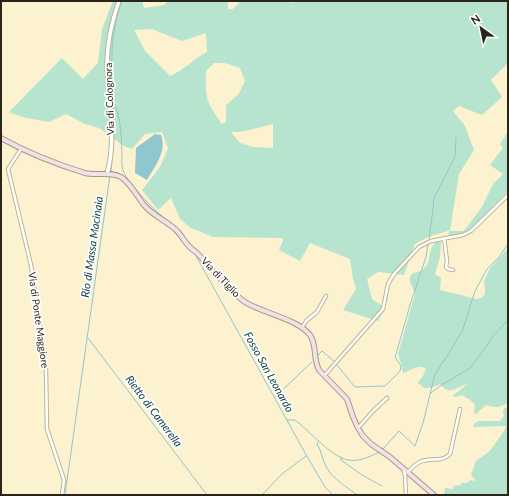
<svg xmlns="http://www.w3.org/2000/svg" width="509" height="496" font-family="Lato,sans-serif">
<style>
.green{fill:#b6e4ce;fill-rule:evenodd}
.water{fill:#90c6cf}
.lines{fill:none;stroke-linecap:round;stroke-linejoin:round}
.stream{stroke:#90c6cf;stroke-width:1}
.street-casing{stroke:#beb493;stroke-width:4.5}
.secondary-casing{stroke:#beb493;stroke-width:5.5}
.primary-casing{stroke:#a89490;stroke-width:6}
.street{stroke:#fff;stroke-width:2.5}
.secondary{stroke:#fff;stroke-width:3.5}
.primary{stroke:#f4e2e3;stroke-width:4}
.labels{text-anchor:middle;stroke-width:3.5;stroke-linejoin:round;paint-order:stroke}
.street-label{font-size:10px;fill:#292619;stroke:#fff}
.water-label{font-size:11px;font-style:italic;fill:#0e4047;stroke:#fff}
</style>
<rect width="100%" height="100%" fill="#fcf2cf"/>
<!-- green -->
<path class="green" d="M113,1H142L144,8L164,5L168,1H228V9H233L241,1H290L292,3L301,1H508V63L491,80L502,97L482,115L459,106L453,111L465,126L474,150L459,174L450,230L428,237L415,244L404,275L378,272L367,279L372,299L385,308L378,321L343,310L356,289L353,279L350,259L310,243L300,261L279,250L283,241V238L213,237L191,228L180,219L171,198L158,210L142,190L160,167L168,148L162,132L145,134L132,149L124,146L99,128L85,124L66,114L49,122L22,117L9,112L62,58L83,79L98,63L102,29ZM152,29L182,41L206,33L207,52C194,59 184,70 170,76L145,51L134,30ZM214,63H225L240,68L245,81L238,95L226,105V122L222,124C206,101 205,99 206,71ZM273,124V148L253,147L240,143L231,132H241Z
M508,132V191L473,229L461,235L448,237L449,231H463L467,227L482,207L493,184L503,174L490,165L503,148L500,144Z
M436,242H441L440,257L435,274L441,278L440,290L477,299C488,297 485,289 484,281L490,268L508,248V403C499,408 496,408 486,405L476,414L474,413L475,405L470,400L462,395L455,397L452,396L468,384C457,386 450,397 440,384L430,388H424L419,384L418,382L423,376L426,369C419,364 411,370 404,373L402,371V367L398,354L415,294L410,281V277L413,273C435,270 425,252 436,242Z
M507,407L508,408V495H444L445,488L453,489V486L461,485V483H467L470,480L476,481L471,475L476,461L490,451L504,431L506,426L474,427L473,425L478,421H500L504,416L503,411L504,408Z"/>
<!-- water -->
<path class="water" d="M155,134L161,135C167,152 155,166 147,180L135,173L136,148Z"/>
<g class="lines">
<!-- stream -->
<path class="stream" d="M113,101C121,117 121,134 122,152C122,158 121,167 124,173C131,186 151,207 163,217C175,227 182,231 190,245
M111,172C112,157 114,141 114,126C113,83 106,43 122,1
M429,239L433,209L434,198L455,157L456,137
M195,254L304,451L325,487L333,495
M88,338L207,495
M317,356L322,351L334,361
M337,365L355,387L385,386L400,371L401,366L395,357L396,354L410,305L426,257L428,244
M431,393L440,386L470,368L486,347L493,336L508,320
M275,397L312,362
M287,420H295C310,431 331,457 348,460C358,462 370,457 379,452
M318,442L317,444C322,452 322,460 327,468C333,479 347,487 357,495
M383,449L399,431L415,446L423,423L435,374L450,352L463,329L475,291L487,269L499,257L508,244
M341,457V460L362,475L382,486
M65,495L110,175
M262,495L282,474L306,456"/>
<defs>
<path id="street" d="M21,149L8,169L31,265L46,370L47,429L64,480L62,495
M444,238L447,261L446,267L448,269L453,270
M302,328L306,321L317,312L326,296
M325,375L383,309L388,284L394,274L419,247L431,241L463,235L471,231L508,195
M358,428L373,411L387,398
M403,469L405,474L406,495
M408,472C411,469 415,464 420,462C430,457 442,463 450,454L460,409"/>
<path id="secondary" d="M107,174C117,140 108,99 107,64C107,43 112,21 119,1"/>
<path id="primary" d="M1,138C28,153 56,164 85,173C96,176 111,171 121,177C131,184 137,196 144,205C154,217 168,221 178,232C184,239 187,247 196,252C212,268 226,289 245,302C262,313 298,319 310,335C317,345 313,359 319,370L347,399L353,417L358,428L363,436L371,444L390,457L434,495"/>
</defs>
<!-- street casing -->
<use href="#street" class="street-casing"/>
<!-- secondary casing -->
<use href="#secondary" class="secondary-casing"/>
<!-- primary casing -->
<use href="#primary" class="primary-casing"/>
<!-- street -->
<use href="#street" class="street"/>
<!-- secondary -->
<use href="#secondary" class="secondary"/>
<!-- primary -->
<use href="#primary" class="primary"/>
</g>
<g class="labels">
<!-- street labels -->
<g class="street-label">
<text transform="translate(109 99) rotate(-92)" y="4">Via di Colognora</text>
<text transform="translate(221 277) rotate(46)" y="4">Via di Tiglio</text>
<text transform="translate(39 320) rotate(82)" y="4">Via di Ponte Maggiore</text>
</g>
<!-- water labels -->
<g class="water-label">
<text transform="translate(92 247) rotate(-82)" y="4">Rio di Massa Macinaia</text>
<text transform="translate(269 372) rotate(61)" y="4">Fosso San Leonardo</text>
<text transform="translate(154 411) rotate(53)" y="4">Rietto di Camerella</text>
</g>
</g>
<!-- border -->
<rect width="509" height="496" fill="none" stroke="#292619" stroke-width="4"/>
<!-- north arrow -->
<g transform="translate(481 28) rotate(327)" stroke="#ffffff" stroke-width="3" paint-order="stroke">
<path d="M0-3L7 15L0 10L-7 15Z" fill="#292619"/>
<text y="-6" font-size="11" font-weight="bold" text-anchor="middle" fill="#292619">N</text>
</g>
</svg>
